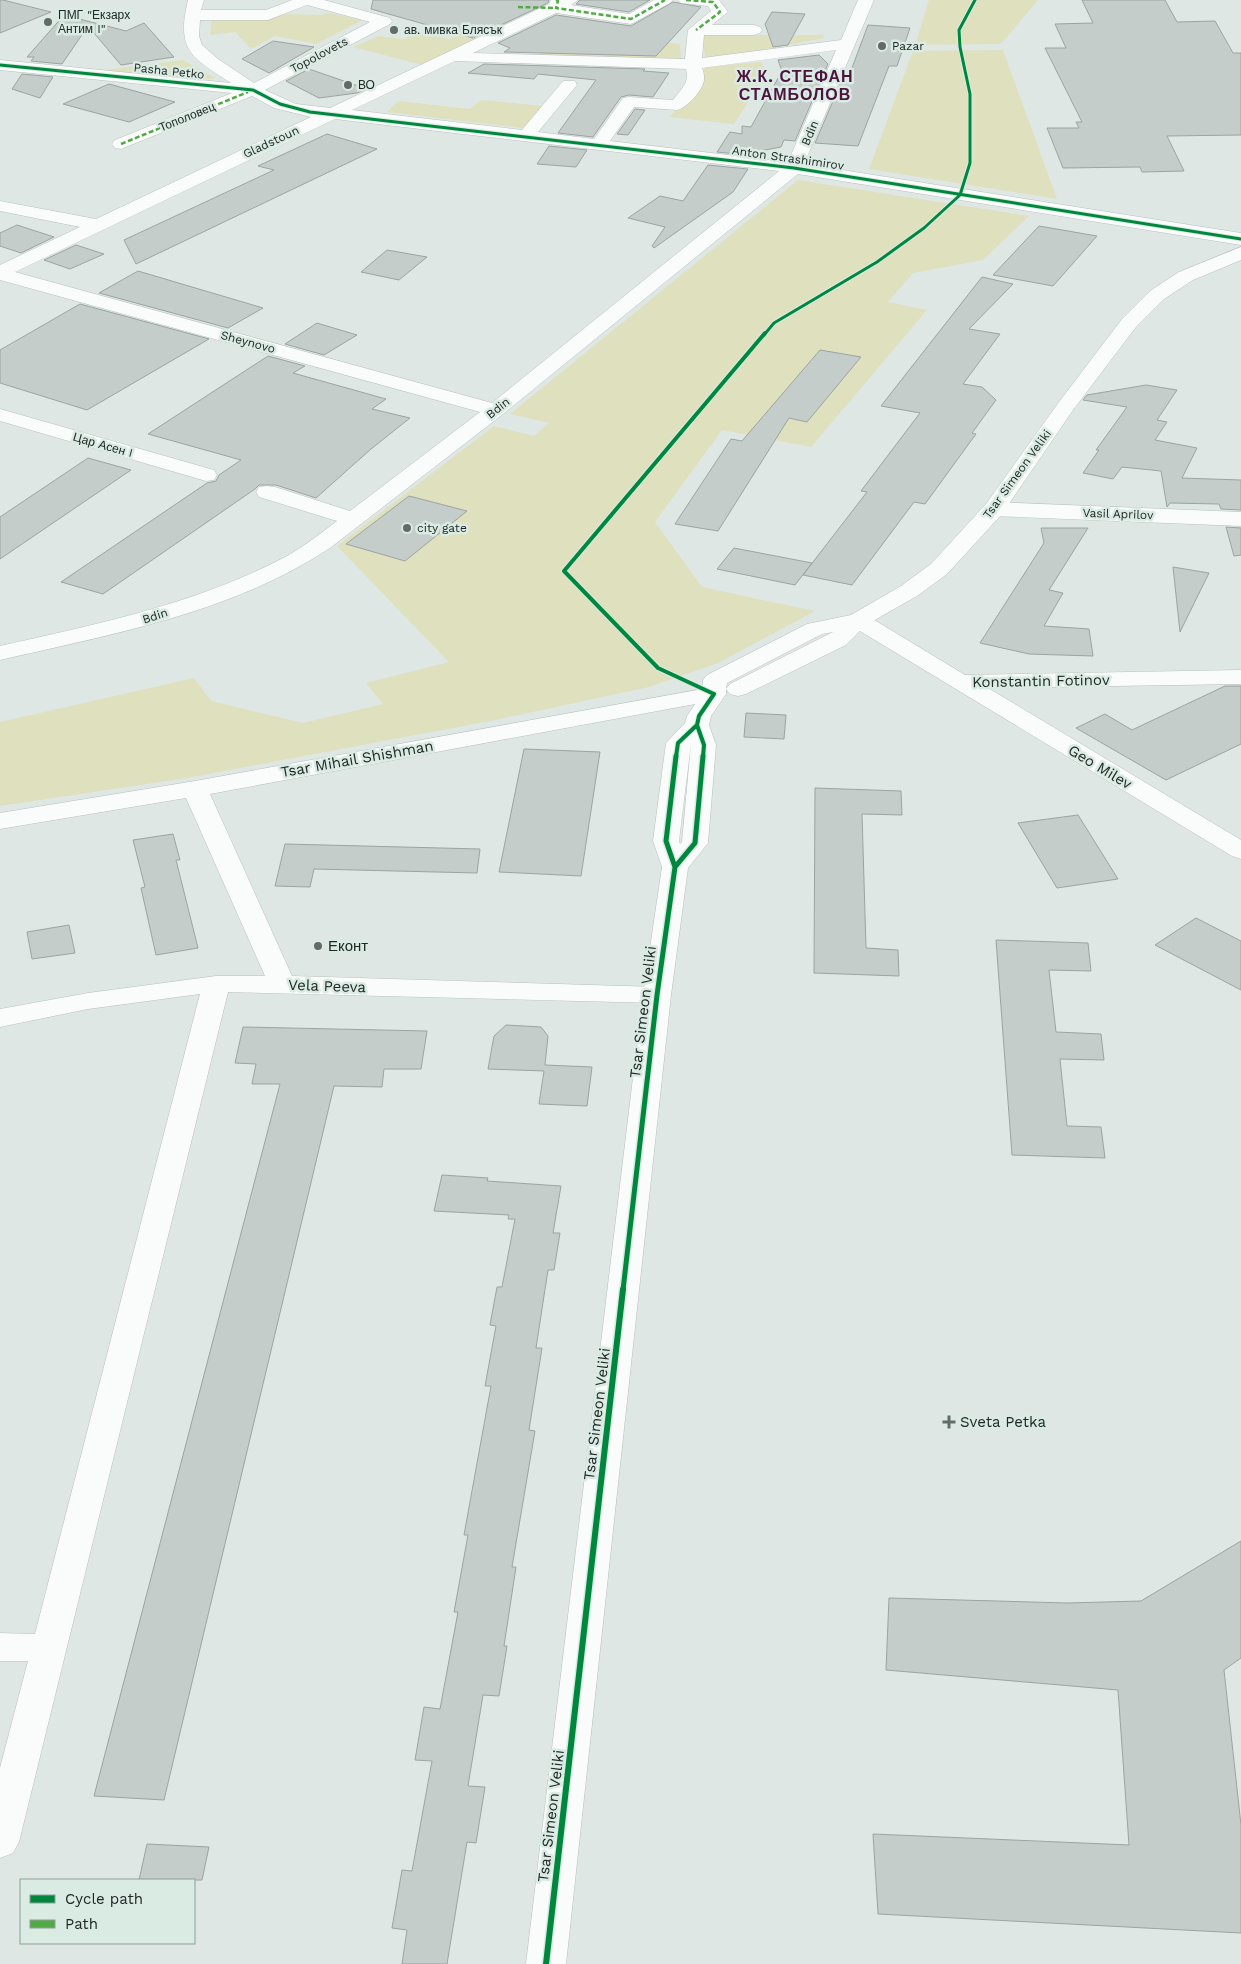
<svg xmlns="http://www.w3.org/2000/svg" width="1241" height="1964" font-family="'Work Sans',sans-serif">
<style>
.green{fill:#dfe0be}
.building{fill:#c5cdcb;stroke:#9ca4a2}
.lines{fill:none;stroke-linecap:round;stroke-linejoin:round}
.minor-casing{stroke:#b9c0bd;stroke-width:1}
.major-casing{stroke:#b9c0bd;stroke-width:1}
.minor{fill:#fafbfb;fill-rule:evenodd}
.major{fill:#fafbfb;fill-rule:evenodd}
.quiet{stroke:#52aa44;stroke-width:2.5;stroke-dasharray:5 2.5;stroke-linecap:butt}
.cycleway-far3-casing{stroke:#daebe4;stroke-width:5}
.cycleway-far2-casing{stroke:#daebe4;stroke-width:6}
.cycleway-far1-casing{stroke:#daebe4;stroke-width:8}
.cycleway-casing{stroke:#daebe4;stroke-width:9}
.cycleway-far3{stroke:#00873e;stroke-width:3}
.cycleway-far2{stroke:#00873e;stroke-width:4}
.cycleway-far1{stroke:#00873e;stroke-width:5}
.cycleway{stroke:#00873e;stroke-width:6}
.poi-dot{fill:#636a68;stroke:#daebe4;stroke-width:2}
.labels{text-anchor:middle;stroke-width:5;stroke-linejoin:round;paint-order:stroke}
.far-poi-label{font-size:12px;fill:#212725;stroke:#daebe4;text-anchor:start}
.far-street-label{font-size:12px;fill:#212725;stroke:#daebe4}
.street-label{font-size:15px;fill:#212725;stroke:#daebe4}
.poi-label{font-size:15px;fill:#212725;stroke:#daebe4;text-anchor:start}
.far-district-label{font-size:16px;font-weight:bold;letter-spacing:1px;fill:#4c133d;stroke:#daebe4}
</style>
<rect width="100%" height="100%" fill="#dee7e3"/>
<!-- green -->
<path class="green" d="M929,0H1038L1001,44L915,45Z
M329,13L363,20L316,44L275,36L251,49L235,32L210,35L212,17L279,14L321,15Z
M517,20L422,65L353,47L379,36L403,39L420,32L449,39L481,24Z
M702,35H823L824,38L706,61Z
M607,36L680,44L681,62L534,57L571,38Z
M1003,50L1057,199L869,169L913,51Z
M183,60L215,78L202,80L97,71Z
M761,62L767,73L734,124L669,117L697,89L705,67Z
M481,100L543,106L523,128L387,112L398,101L470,109Z
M798,180L1029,216L983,260L913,273L888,302L927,310L811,447L722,430L655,522L702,587L815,611L718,663L649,687L490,721L187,778L0,806V722L194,678L211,701L303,723L383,704L366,683L449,662L337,546L494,426L534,436L549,423L510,414Z"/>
<!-- building -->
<path class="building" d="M0,0H3L51,12L0,33Z
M373,0H549L548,3L473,38L371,9Z
M580,0H650L629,12L576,4Z
M1082,0H1165L1177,22L1215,21L1233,53H1241V135L1167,136L1184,171L1142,172L1140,167L1063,168L1047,128H1079L1076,122H1082L1045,48H1066L1055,24L1093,23Z
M673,2L701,7L656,56L504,52L510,48L498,43L556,15L631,26Z
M772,12L805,14L788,45L773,47L765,24Z
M64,15L126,31L144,23L174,57L121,65L88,26L62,64L31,61L34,57H27Z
M868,25L910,28L897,66H889L858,146L815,143L842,80L846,84Z
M273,41L314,47L269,73L242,59Z
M819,55L828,64L795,141L784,140L781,147L760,151L756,156L717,152L730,132L742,134V126L751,127L782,71L778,60Z
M484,64L645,69L643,71L669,73L653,97L629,95L621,97L593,137L558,133L596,80L538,74L534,79L468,73Z
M309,69L367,89L357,93L319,98L286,81Z
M22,74L53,77L40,98L12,89Z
M109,84L175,102L129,122L63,104Z
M635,109L645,110L628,135L617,134Z
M327,134L377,149L136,264L124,240L274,170L258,166Z
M549,146L587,150L576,167L537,164Z
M708,165L748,169L733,192L654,248L652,246L665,227L628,218L660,196L683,201Z
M17,225L54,237L21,253L0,246V233Z
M1039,226L1097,236L1053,286L993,275Z
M76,245L104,254L70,269L44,260Z
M387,250L427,257L399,280L361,272Z
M138,271L263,308L228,328L99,293Z
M982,277L1013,284L969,329L1000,334L963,384L982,387L996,400L972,433L976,434L925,504L914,502L852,585L803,575L867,492L861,491L920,413L881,406Z
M80,304L209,339L87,410L0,383V350Z
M317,323L357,335L324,355L285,344Z
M820,350L861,357L807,422L789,418L718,531L675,524L731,439L742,441Z
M268,356L305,366L293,373L386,399L372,409L410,418L371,449L316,498L276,485H259L255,489L103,594L61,582L207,483L216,481L219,475L241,460L148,434Z
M1146,385L1177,390L1157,420L1167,422L1155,440L1197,448L1182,478L1241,480V510L1221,509L1219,504L1170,503L1167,507L1161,471L1122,467L1113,479L1083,473L1099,450H1096L1127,407L1083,400L1087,395Z
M88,458L131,470L0,559V517Z
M409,496L467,511L405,561L346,544Z
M1226,527L1241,528V555L1234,556Z
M1041,528H1088L1049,590L1063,593L1044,626L1089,629L1093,656L1029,654L980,643L1044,543Z
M734,548L812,563L795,585L717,569Z
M1173,567L1209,573L1180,632Z
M1225,686H1241V744L1166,780L1076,728L1105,714L1132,730Z
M746,713L786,715L784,739L744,737Z
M524,749L600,752L581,876L499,872Z
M815,788L901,791L902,815L862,814L866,948L898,950L899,976L814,973Z
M1078,815L1118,879L1057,888L1018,823Z
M173,834L180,860H176L198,948L156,955L141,888L145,887L133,840Z
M285,844L480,849L477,873L314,869L310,887L275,886Z
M1196,918L1241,941V990L1155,945Z
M69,925L75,953L32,959L27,932Z
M996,940L1088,943L1091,971L1049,970L1056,1032L1101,1034L1104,1060L1060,1059L1067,1126L1101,1127L1105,1158L1012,1155Z
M506,1025L541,1027L548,1036L545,1065L592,1067L587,1106L539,1104L544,1071L488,1069L494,1036Z
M243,1027L427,1031L421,1069H384L382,1087L334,1086L164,1800L94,1796L280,1084H252L256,1064L235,1063Z
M442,1175L488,1178L487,1181L561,1186L553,1233H560L554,1270H548L536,1348H542L529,1430L535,1431L512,1567H516L504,1646H507L499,1696L483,1695L468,1786L485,1787L476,1843L467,1842L447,1964H402L407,1930L392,1928L402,1870L412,1871L432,1761L415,1760L424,1707L440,1709L458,1612H454L468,1535H464L491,1386H485L496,1326L490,1325L497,1287H502L515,1219H508L509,1215L434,1211Z
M1241,1541V1658L1224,1670L1241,1825V1933L878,1914L873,1834L1129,1845L1118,1690L886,1670L889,1598L1067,1603L1141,1601Z
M147,1844L209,1847L202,1880H139Z"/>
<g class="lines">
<defs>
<path id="minor" d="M188,0H204L201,10H266L292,0H324L390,18L392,21L390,24L265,90L296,104L330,108L549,4L551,0H578L571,5L629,14L654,0H673L670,3L631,24L556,13L473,53L685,59L688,30L711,11L708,6L681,3L678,0H719L728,12L712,25H754L760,27L762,30L760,33L754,35H704L702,58L841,40L858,0H874L804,164L1241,233V245L798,174L503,414L330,548C231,613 113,634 0,660V646C98,624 197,604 287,556C305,546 321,533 337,521L259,497L256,492L259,487L267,486L275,487L350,511L480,412L0,280V265L80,227L0,211V201L96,219L311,117L274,108L252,96L121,149L115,148L112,144L115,140L232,93L0,70V60L231,83C191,57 176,51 188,0ZM307,5L370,22L254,83L218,59L202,45L199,36L200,20H268ZM836,50L788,162L610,141L634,107L677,110C686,108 700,93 703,84C705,79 704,73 702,68ZM455,61L686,69C690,83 681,89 673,100L629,97L623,98L594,139L538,132L577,85L575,81H563L522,130L352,110ZM335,119L779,171L492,403L15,272Z
M0,409L214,470L217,475L214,480L206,481L0,421Z
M994,502L1241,512V526L994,516L986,514L983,509L986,504Z
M858,613L866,615L965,675L1241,670V684L988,688L1241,840V859L1232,856L850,625L846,620L850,615Z
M714,687L722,689L726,694L722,699L210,794L292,976L657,987L667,989L671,995L667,1001L657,1003L228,992L19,1842L13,1853L0,1858V1768L28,1661H0V1633L35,1634L200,994L88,1009L0,1027V1009L88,993L216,976H265L186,798L0,829V813L195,781Z"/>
<path id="major" d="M1241,247V260L1193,280L1164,299L1136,327L1073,410L1002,514L947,574L917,596L866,625L846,645L746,694L738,696L730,694L726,689V694L711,716L709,725L716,745L708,843L688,868L671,995L566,1964H526L643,995L662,867L653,841L666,743L685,723L687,716L702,694L703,680L707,675L807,624L851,615L901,586L931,564L986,504L1059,402L1122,319L1150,291L1179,272ZM833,632L730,684L726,689L727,683L822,634ZM691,744L682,842L680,844L679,841Z"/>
</defs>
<!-- minor casing -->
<use href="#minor" class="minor-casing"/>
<!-- major casing -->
<use href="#major" class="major-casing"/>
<!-- minor -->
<use href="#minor" class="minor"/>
<!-- major -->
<use href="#major" class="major"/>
<!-- quiet -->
<path class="quiet" d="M556,0L558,1L556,8L631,19L665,0
M686,0L713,2L720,12L696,30
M518,7L556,8
M121,144L248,92"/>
<defs>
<path id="cycleway-far3" d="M0,65L253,90L280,104L310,112L794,168L1241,239
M764,335L774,323L877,262L924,228L960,195L970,163V94L960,47L959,30L975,0"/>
<path id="cycleway-far2" d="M697,725L704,745L703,757
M676,757L678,743L697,725L699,716L714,694L658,668L564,571L765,333"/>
<path id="cycleway-far1" d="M675,867L695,843L703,756
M623,1290L657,995L675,867L666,841L676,756"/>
<path id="cycleway" d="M546,1964L623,1289"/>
</defs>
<!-- cycleway-far3 casing -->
<use href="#cycleway-far3" class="cycleway-far3-casing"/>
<!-- cycleway-far2 casing -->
<use href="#cycleway-far2" class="cycleway-far2-casing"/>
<!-- cycleway-far1 casing -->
<use href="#cycleway-far1" class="cycleway-far1-casing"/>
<!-- cycleway casing -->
<use href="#cycleway" class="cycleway-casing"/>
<!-- cycleway-far3 -->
<use href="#cycleway-far3" class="cycleway-far3"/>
<!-- cycleway-far2 -->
<use href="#cycleway-far2" class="cycleway-far2"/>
<!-- cycleway-far1 -->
<use href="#cycleway-far1" class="cycleway-far1"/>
<!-- cycleway -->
<use href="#cycleway" class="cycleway"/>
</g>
<!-- markers -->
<g class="poi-dot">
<circle cx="48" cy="22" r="5"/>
<circle cx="394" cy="30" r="5"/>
<circle cx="882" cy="46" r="5"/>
<circle cx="348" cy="85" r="5"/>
<circle cx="407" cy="528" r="5"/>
<circle cx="318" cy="946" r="5"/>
<path d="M946.5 1414.5h5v5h5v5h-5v5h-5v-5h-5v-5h5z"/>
</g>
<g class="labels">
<!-- far-poi labels -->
<g class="far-poi-label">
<text x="58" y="19">ПМГ "Екзарх<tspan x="58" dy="14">Антим I"</tspan></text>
<text x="404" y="34">ав. мивка Блясък</text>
<text x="892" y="50">Pazar</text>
<text x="358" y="89">ВО</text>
<text x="417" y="532">city gate</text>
</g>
<!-- far-street labels -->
<g class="far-street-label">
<text transform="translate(319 55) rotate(-28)" y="4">Topolovets</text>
<text transform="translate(169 71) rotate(6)" y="4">Pasha Petko</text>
<text transform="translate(187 117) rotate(-22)" y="4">Тополовец</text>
<text transform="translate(810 133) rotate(-67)" y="4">Bdin</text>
<text transform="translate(271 142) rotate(-25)" y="4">Gladstoun</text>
<text transform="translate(788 158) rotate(8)" y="4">Anton Strashimirov</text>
<text transform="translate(248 342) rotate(15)" y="4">Sheynovo</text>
<text transform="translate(498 408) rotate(-38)" y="4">Bdin</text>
<text transform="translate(103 445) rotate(16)" y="4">Цар Асен I</text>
<text transform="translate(1017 474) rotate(-54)" y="4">Tsar Simeon Veliki</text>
<text transform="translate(1118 514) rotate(2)" y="4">Vasil Aprilov</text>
<text transform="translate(155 616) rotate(-18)" y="4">Bdin</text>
</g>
<!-- street labels -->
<g class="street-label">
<text transform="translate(1041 681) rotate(-1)" y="5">Konstantin Fotinov</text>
<text transform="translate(357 759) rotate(-10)" y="5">Tsar Mihail Shishman</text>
<text transform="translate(1100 767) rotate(31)" y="5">Geo Milev</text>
<text transform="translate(327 986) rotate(2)" y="5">Vela Peeva</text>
<text transform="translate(643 1012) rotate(-83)" y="5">Tsar Simeon Veliki</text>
<text transform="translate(597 1414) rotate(-83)" y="5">Tsar Simeon Veliki</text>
<text transform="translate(551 1816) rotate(-83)" y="5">Tsar Simeon Veliki</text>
</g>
<!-- poi labels -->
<g class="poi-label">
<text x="328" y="951">Еконт</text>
<text x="960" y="1427">Sveta Petka</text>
</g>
<!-- far-district labels -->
<g class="far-district-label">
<text x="795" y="82">Ж.К. СТЕФАН<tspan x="795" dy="18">СТАМБОЛОВ</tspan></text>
</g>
</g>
<!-- legend -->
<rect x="20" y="1879" width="175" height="65" fill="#daebe4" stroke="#909d98"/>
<rect x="30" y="1895" width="25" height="8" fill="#00873e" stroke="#909d98"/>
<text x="65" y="1904" font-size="15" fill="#212725">Cycle path</text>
<rect x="30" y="1920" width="25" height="8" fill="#52aa44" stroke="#909d98"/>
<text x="65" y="1929" font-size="15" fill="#212725">Path</text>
</svg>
